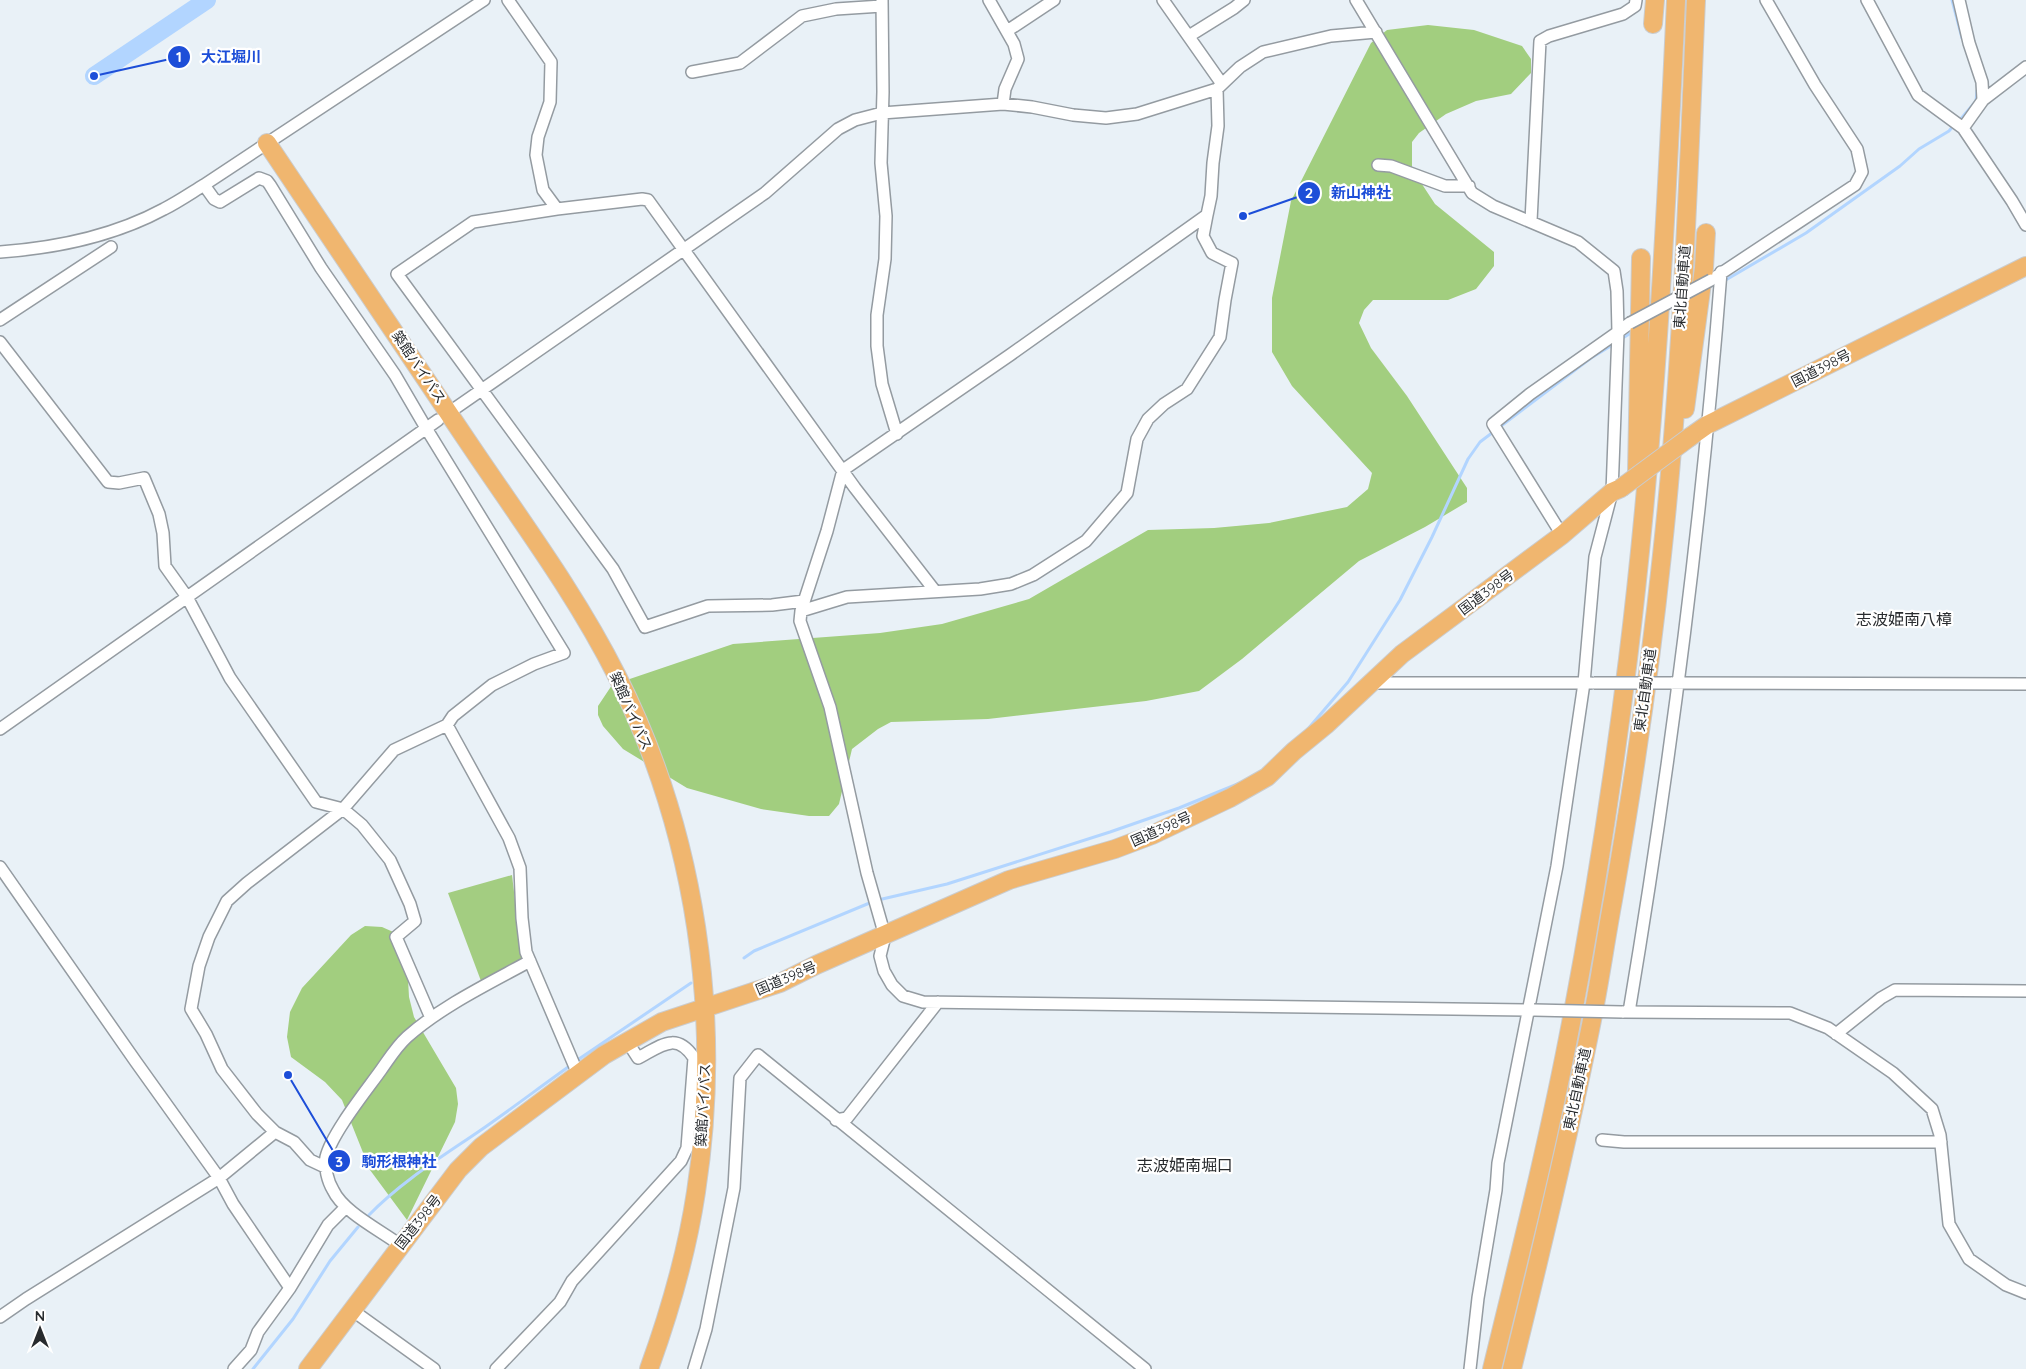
<svg xmlns="http://www.w3.org/2000/svg" width="2026" height="1369" font-family="Quicksand,'Noto Sans JP',sans-serif">
<style>
.green{fill:#a3cd81}
.forest{fill:#a2ce7f}
.lines{fill:none;stroke-linecap:round;stroke-linejoin:round}
.stream{stroke:#b2d5ff;stroke-width:3}
.river{stroke:#b2d5ff;stroke-width:18}
.minor-casing{stroke:#949ba1;stroke-width:14}
.highway-casing{stroke:#cbcccd;stroke-width:20}
.minor{stroke:#fff;stroke-width:11}
.highway{stroke:#f0b66f;stroke-width:18}
.minor-bridge-casing{stroke:#949ba1;stroke-width:14;stroke-linecap:butt}
.highway-bridge-casing{stroke:#cbcccd;stroke-width:20;stroke-linecap:butt}
.minor-bridge{stroke:#fff;stroke-width:11}
.highway-bridge{stroke:#f0b66f;stroke-width:18}
.labels{text-anchor:middle;stroke-width:4.5;stroke-linejoin:round;paint-order:stroke}
.street-label{font-size:14px;fill:#282b2e;stroke:#fff}
.quarter-label{font-size:16px;fill:#282b2e;stroke:#fff}
.leader{fill:none;stroke:#1d4ed8;stroke-width:2}
.callout-dot{fill:#1d4ed8;stroke:#fff;stroke-width:2}
.mark-label{font-size:15px;text-anchor:middle;font-weight:bold;fill:#fff}
.callout-label{font-size:15px;text-anchor:middle;font-weight:bold;fill:#1d4ed8;stroke:#fff;stroke-width:4.5;stroke-linejoin:round;paint-order:stroke}
</style>
<rect width="100%" height="100%" fill="#e9f1f7"/>
<!-- green -->
<path class="green" d="M512,875L522,959L481,981L448,893Z"/>
<!-- forest -->
<path class="forest" d="M1428,25L1474,30L1522,46L1531,59V73L1511,94L1476,101L1446,114L1419,133L1412,142V169L1435,204L1494,252V266L1476,289L1448,300H1373L1364,310L1359,323L1371,348L1407,396L1467,488V502L1425,527L1359,561L1242,659L1199,691L1146,701L988,719L891,722L878,729L852,749L839,804L829,816H809L761,809L687,788L623,749L603,726L598,715V706L612,685L733,644L880,633L942,624L1029,599L1148,530L1214,528L1269,523L1347,507L1368,489L1372,473L1292,386L1272,352V298L1291,201L1371,43L1387,30Z
M365,926L382,927L400,935L407,962L409,997L414,1017L456,1088L458,1104L455,1122L407,1220L370,1170L342,1100L325,1082L291,1057L287,1037L290,1012L302,988L351,935Z"/>
<g class="lines">
<!-- stream -->
<path class="stream" d="M1952,0L1962,38
M1959,121L1976,101L1977,91
M1724,281L1806,233L1900,166L1919,149L1949,131L1954,125
M1621,339L1631,333
M1307,730L1348,682L1400,600L1432,537L1468,459L1480,442L1591,358L1614,344
M878,900L947,884L1110,832L1179,808L1240,783
M744,958L754,951L872,902
M576,1061L691,983
M369,1215C401,1182 440,1158 478,1132C510,1110 540,1087 571,1065
M253,1369L293,1319L330,1261L358,1227"/>
<!-- river -->
<path class="river" d="M94,76L207,0"/>
<defs>
<path id="minor" d="M508,0L551,62L550,102L538,137L536,155L543,190L557,209
M882,0L883,92L881,163L886,216L885,259L877,315V346L882,384L897,434
M989,0L1014,44L1018,59L1005,89L1003,104
M1163,0L1222,84
M1356,0L1472,193L1493,206L1578,242L1614,271L1617,291L1618,332L1530,394L1493,424L1562,535
M1867,0L1918,95L1963,128L2012,201L2026,225
M1959,0L1969,43L1982,82L1983,100L1963,128
M1007,31L1054,0
M1189,36L1234,8L1244,0
M692,72L740,63L802,16L836,9L882,6
M1217,89L1218,126L1213,163L1211,196L1207,215L1010,355L843,470L827,531L801,611L800,621L830,707L867,873L885,936L880,956L884,971L892,985L903,996L923,1002L1534,1010
M1983,100L2026,67
M1378,165L1391,166L1445,186H1469
M204,185L214,199L220,202L259,178L267,181L270,185L321,268L395,375L426,428L564,653L534,664L492,685L453,716L447,725L394,750L343,809L247,883L227,901L209,937L199,966L191,1009L206,1034L222,1069L257,1114L275,1132L294,1142L310,1160L327,1168
M1531,221L1540,41L1549,36L1623,14L1635,6L1636,0
M0,252C56,248 114,236 164,209C178,202 191,193 204,185L484,0
M1717,276L1855,185L1862,172L1857,149L1815,85L1766,0
M0,320L111,247
M0,342L108,482L119,483L144,478L159,514L163,533L165,566L187,597L230,678L316,802L343,809L362,825L390,860L410,904L415,921L396,937L431,1018
M457,407L765,193L838,129L855,120L882,113L1003,104L1032,107L1073,115L1106,118L1137,114L1217,89L1240,67L1263,52L1331,36L1376,32
M804,601L772,605L708,606L645,627L613,569L397,274L473,222L557,209L642,199L648,200L855,488L935,591
M801,611L847,597L980,589L1011,584L1033,575L1086,541L1127,493L1137,439L1148,419L1164,404L1187,389L1220,337L1225,300L1232,263L1212,253L1203,236L1207,215
M1372,683H1591
M1671,683L2026,684
M447,725L509,838L520,868L522,918L526,952L578,1074
M0,729L438,420
M0,867L136,1062L219,1178L233,1204L290,1288
M1623,1012L1790,1013L1828,1028L1893,1073L1932,1109L1940,1135L1949,1224L1969,1259L2006,1285L2026,1293
M1629,1012C1670,767 1702,520 1721,272
M1836,1034L1881,998L1895,990L2026,991
M836,1120L847,1118L938,1002
M1602,1140L1624,1142H1941
M400,1245C380,1230 343,1212 333,1190C328,1182 324,1167 326,1157C332,1133 366,1091 381,1070C389,1059 396,1047 407,1037C442,1006 488,984 530,961
M352,1310L434,1369
M0,1317L26,1299L219,1178L275,1132
M234,1369L251,1350L258,1332L290,1288L328,1225L346,1207
M496,1369L560,1302L572,1281L681,1161L687,1148L694,1058C676,1031 661,1046 638,1058L627,1041
M694,1369L706,1329L734,1188L740,1078L758,1055L1145,1369
M1470,1369L1478,1298L1496,1190L1498,1163L1557,866L1584,683L1595,557L1612,492L1618,332L1630,323"/>
<path id="highway" d="M1653,24L1655,0
M267,143C334,242 401,342 468,442C519,518 576,594 617,676C696,833 723,1019 696,1192C687,1252 670,1311 649,1369
M1685,409L1704,268L1706,233
M1690,437L1707,425L2026,266
M1637,472L1641,258
M308,1369L458,1170L481,1147L604,1055L662,1022L780,983L816,965L1009,880L1115,849L1152,835L1230,798L1267,777L1294,751L1327,724L1402,654L1562,535L1612,492L1621,488
M1492,1369C1520,1254 1549,1139 1571,1023C1594,902 1613,781 1628,659C1655,440 1666,220 1676,0
M1512,1369C1540,1256 1567,1144 1590,1030C1599,987 1605,943 1613,900C1633,786 1650,671 1662,555C1682,371 1688,185 1696,0"/>
</defs>
<!-- minor casing -->
<use href="#minor" class="minor-casing"/>
<!-- highway casing -->
<use href="#highway" class="highway-casing"/>
<!-- minor -->
<use href="#minor" class="minor"/>
<!-- highway -->
<use href="#highway" class="highway"/>
<defs>
<path id="minor-bridge" d="M1630,323L1711,280
M1594,683H1671
M1534,1010L1622,1012"/>
<path id="highway-bridge" d="M1621,488L1690,437"/>
</defs>
<!-- minor-bridge casing -->
<use href="#minor-bridge" class="minor-bridge-casing"/>
<!-- highway-bridge casing -->
<use href="#highway-bridge" class="highway-bridge-casing"/>
<!-- minor-bridge -->
<use href="#minor-bridge" class="minor-bridge"/>
<!-- highway-bridge -->
<use href="#highway-bridge" class="highway-bridge"/>
</g>
<g class="labels">
<!-- street labels -->
<g class="street-label">
<text transform="translate(1682 287) rotate(-86)" y="5">東北自動車道</text>
<text transform="translate(419 367) rotate(56)" y="5">築館バイパス</text>
<text transform="translate(1821 368) rotate(-27)" y="5">国道398号</text>
<text transform="translate(1486 592) rotate(-37)" y="5">国道398号</text>
<text transform="translate(1645 690) rotate(-82)" y="5">東北自動車道</text>
<text transform="translate(631 711) rotate(66)" y="5">築館バイパス</text>
<text transform="translate(1161 829) rotate(-24)" y="5">国道398号</text>
<text transform="translate(786 978) rotate(-23)" y="5">国道398号</text>
<text transform="translate(1577 1089) rotate(-78)" y="5">東北自動車道</text>
<text transform="translate(703 1105) rotate(-87)" y="5">築館バイパス</text>
<text transform="translate(418 1222) rotate(-52)" y="5">国道398号</text>
</g>
<!-- quarter labels -->
<g class="quarter-label">
<text x="1904" y="625">志波姫南八樟</text>
<text x="1185" y="1171">志波姫南堀口</text>
</g>
</g>
<!-- callouts -->
<path class="leader" d="M94 76L179 57M1243 216L1309 193M288 1075L339 1161"/>
<g class="callout-dot">
<circle cx="94" cy="76" r="5"/>
<circle cx="1243" cy="216" r="5"/>
<circle cx="288" cy="1075" r="5"/>
<circle cx="179" cy="57" r="12"/>
<circle cx="1309" cy="193" r="12"/>
<circle cx="339" cy="1161" r="12"/>
</g>
<g class="mark-label">
<text x="179" y="62">1</text>
<text x="1309" y="198">2</text>
<text x="339" y="1167">3</text>
</g>
<g class="callout-label">
<text x="231" y="62">大江堀川</text>
<text x="1361" y="198">新山神社</text>
<text x="399" y="1167">駒形根神社</text>
</g>
<!-- north arrow -->
<g transform="translate(40 1329)" stroke="#ffffff" stroke-width="4" paint-order="stroke">
<path d="M0-4L9 19L0 12L-9 19Z" fill="#282b2e"/>
<text y="-8" font-size="14" font-weight="bold" text-anchor="middle" fill="#282b2e">N</text>
</g>
</svg>
